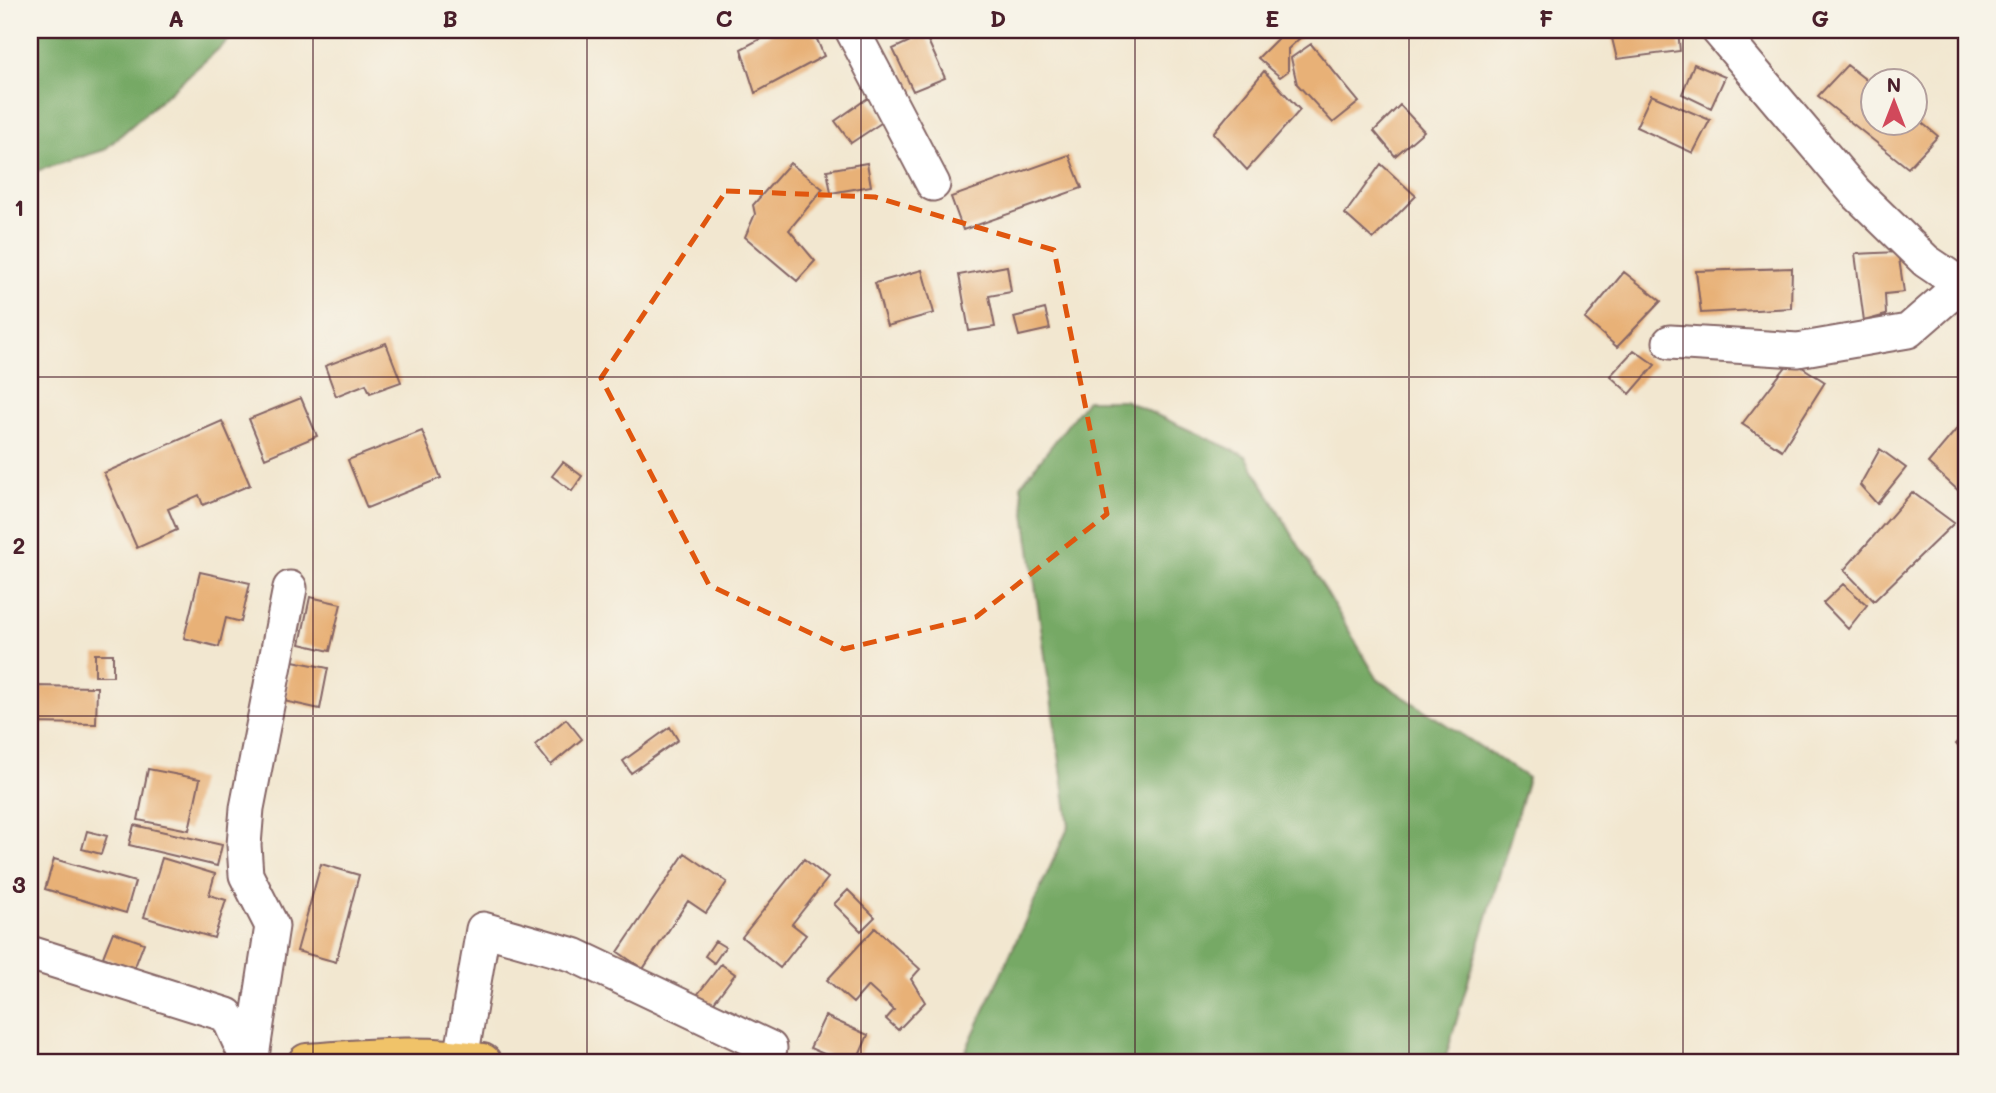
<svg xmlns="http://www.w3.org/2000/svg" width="1996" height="1093" font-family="Mali,sans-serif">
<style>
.forest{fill:#76a965;stroke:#606448;stroke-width:2}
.building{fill:#e8b177}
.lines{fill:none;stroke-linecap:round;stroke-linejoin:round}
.minor-casing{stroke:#856565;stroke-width:37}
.major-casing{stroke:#856565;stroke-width:42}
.minor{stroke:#fff;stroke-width:33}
.major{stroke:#f0c369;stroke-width:38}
.marked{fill:none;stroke:#e0560e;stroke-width:5;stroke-dasharray:14 9;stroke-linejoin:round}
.grid{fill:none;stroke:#4a1f2b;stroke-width:2;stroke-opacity:0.55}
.neatline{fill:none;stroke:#4a1f2b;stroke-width:2.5}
.grid-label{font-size:23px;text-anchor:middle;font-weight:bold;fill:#4a1f2b}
</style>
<rect width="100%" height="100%" fill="#f7f3e8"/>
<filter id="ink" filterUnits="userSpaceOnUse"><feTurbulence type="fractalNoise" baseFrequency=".0143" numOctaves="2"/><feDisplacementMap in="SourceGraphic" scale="14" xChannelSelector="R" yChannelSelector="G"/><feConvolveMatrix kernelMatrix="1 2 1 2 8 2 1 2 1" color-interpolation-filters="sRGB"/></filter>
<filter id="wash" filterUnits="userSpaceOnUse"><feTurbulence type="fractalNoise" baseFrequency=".00686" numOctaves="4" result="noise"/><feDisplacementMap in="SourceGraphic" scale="28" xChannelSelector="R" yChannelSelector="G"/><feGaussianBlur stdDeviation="1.57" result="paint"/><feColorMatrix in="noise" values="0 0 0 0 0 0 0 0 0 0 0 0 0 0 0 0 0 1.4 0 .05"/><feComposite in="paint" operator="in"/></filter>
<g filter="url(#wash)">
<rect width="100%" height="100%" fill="#f2e7d0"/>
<!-- forest -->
<path class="forest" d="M30,30H240L104,150L30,173Z
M1087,400H1124L1246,456L1378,680L1528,778L1444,1063H960L1069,826L1021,485Z"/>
<g id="blocks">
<!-- building -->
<path class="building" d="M777,30H813L824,56L755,93L741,49Z
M1286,30H1296L1302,36L1288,49V71L1280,77L1258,58Z
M1610,30H1678L1680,51L1617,59Z
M925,34L945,78L913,91L893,49Z
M1311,44L1359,102L1333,123L1297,84L1291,58Z
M1694,64L1725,77L1711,108L1682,94Z
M1847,65L1874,86V122H1916V118L1938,136L1908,168L1818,96Z
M1264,71L1300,110L1247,170L1213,133Z
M1651,95L1710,120L1693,153L1636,127Z
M868,98L884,121L851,143L835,121Z
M1400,105L1424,131L1395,156L1374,131Z
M1069,155L1082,188L963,230L951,197Z
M790,163L823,189L789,230L815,261L797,281L745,237L755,214L753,205Z
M867,163L871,186L831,193L827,170Z
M1381,164L1416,196L1373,239L1345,214Z
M1898,252L1904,292L1885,294L1886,315L1864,321L1855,254Z
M1007,266L1011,292L989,296L995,327L969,331L959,275Z
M1792,268L1791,308L1701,313L1696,271Z
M922,270L934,313L887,326L875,283Z
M1624,272L1661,301L1617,347L1585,319Z
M1045,309L1050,329L1019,336L1014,317Z
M386,343L401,382L370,393L366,384L336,396L325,366Z
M1634,350L1655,365L1630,394L1610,376Z
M1791,360L1825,382L1782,450L1742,424Z
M301,398L317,436L265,458L249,419Z
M222,421L250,485L203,505L199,495L168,509L177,530L137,548L104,473Z
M1960,425L1966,432V487L1961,493L1928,463Z
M422,431L441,478L367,508L348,460Z
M1880,449L1906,468L1877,504L1860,485Z
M563,462L582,476L572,491L552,476Z
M1912,492L1954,523L1874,601L1844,570Z
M200,572L250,583L241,622L226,618L219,647L184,638Z
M1843,584L1867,605L1848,629L1823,603Z
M310,597L341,604L330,651L300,644Z
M95,654H113V676H95Z
M293,661L328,668L320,709L284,701Z
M30,686L97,687L96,724L30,723Z
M566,719L582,739L551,765L535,745Z
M670,727L678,740L631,773L623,761Z
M1966,734V755L1956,744Z
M148,769L200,779L189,830L138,820Z
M134,825L222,845L217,866L129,845Z
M87,831L107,836L101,854L82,849Z
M685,853L727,882L706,913L688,901L643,969L618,952Z
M162,858L215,874L209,895L226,900L214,938L144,917Z
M54,859L135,882L126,913L45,889Z
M804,859L828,878L792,924L806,935L780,968L742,937Z
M321,864L359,875L336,962L297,951Z
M848,890L875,917L861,931L834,904Z
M875,928L920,969L911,979L925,1002L898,1030L886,1019L894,1010L868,986L853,1003L827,980Z
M113,932L144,943L134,969L103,957Z
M715,941L725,947L714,963L705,956Z
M721,964L735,974L708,1010L694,999Z
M825,1016L868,1035L856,1063H845L810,1048Z"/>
</g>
</g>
<g filter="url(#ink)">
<use href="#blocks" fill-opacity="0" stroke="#856565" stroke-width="2"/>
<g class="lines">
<defs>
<path id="minor" d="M852,30L933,184
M1718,30L1855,192L1926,261L1966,288
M1670,342L1798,350L1908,331L1961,285
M30,953L227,1015L249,1063
M461,1059L483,929L574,955L770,1048
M251,1063L272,926L246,875L244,845L247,808L290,588"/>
<path id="major" d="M307,1063C365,1059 425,1053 482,1063"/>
</defs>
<!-- minor casing -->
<use href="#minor" class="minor-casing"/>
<!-- major casing -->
<use href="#major" class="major-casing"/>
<!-- minor -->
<use href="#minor" class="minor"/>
<!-- major -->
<use href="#major" class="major"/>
</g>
</g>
<!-- marked area -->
<path class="marked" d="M726,191L875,197L1054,250L1107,514L976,617L844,649L709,585L601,378Z"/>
<!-- grid -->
<path class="grid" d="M313,30V1063M587,30V1063M861,30V1063M1135,30V1063M1409,30V1063M1683,30V1063M30,377H1966M30,716H1966"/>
<!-- margin -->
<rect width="1996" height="1093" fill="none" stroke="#f7f3e8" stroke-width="77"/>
<!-- north arrow -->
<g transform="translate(1894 102)"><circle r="33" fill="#f7f3e8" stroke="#b29e9c" stroke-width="2"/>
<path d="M0-5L12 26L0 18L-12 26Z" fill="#d1495b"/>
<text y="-10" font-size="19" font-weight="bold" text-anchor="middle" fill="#4a1f2b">N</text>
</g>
<rect x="38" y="38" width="1920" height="1016" class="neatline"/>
<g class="grid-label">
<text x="176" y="27">A</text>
<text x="450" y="27">B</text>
<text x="724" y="27">C</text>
<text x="998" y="27">D</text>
<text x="1272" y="27">E</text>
<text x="1546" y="27">F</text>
<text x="1820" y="27">G</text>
<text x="19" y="216">1</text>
<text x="19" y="554">2</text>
<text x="19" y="893">3</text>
</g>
</svg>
